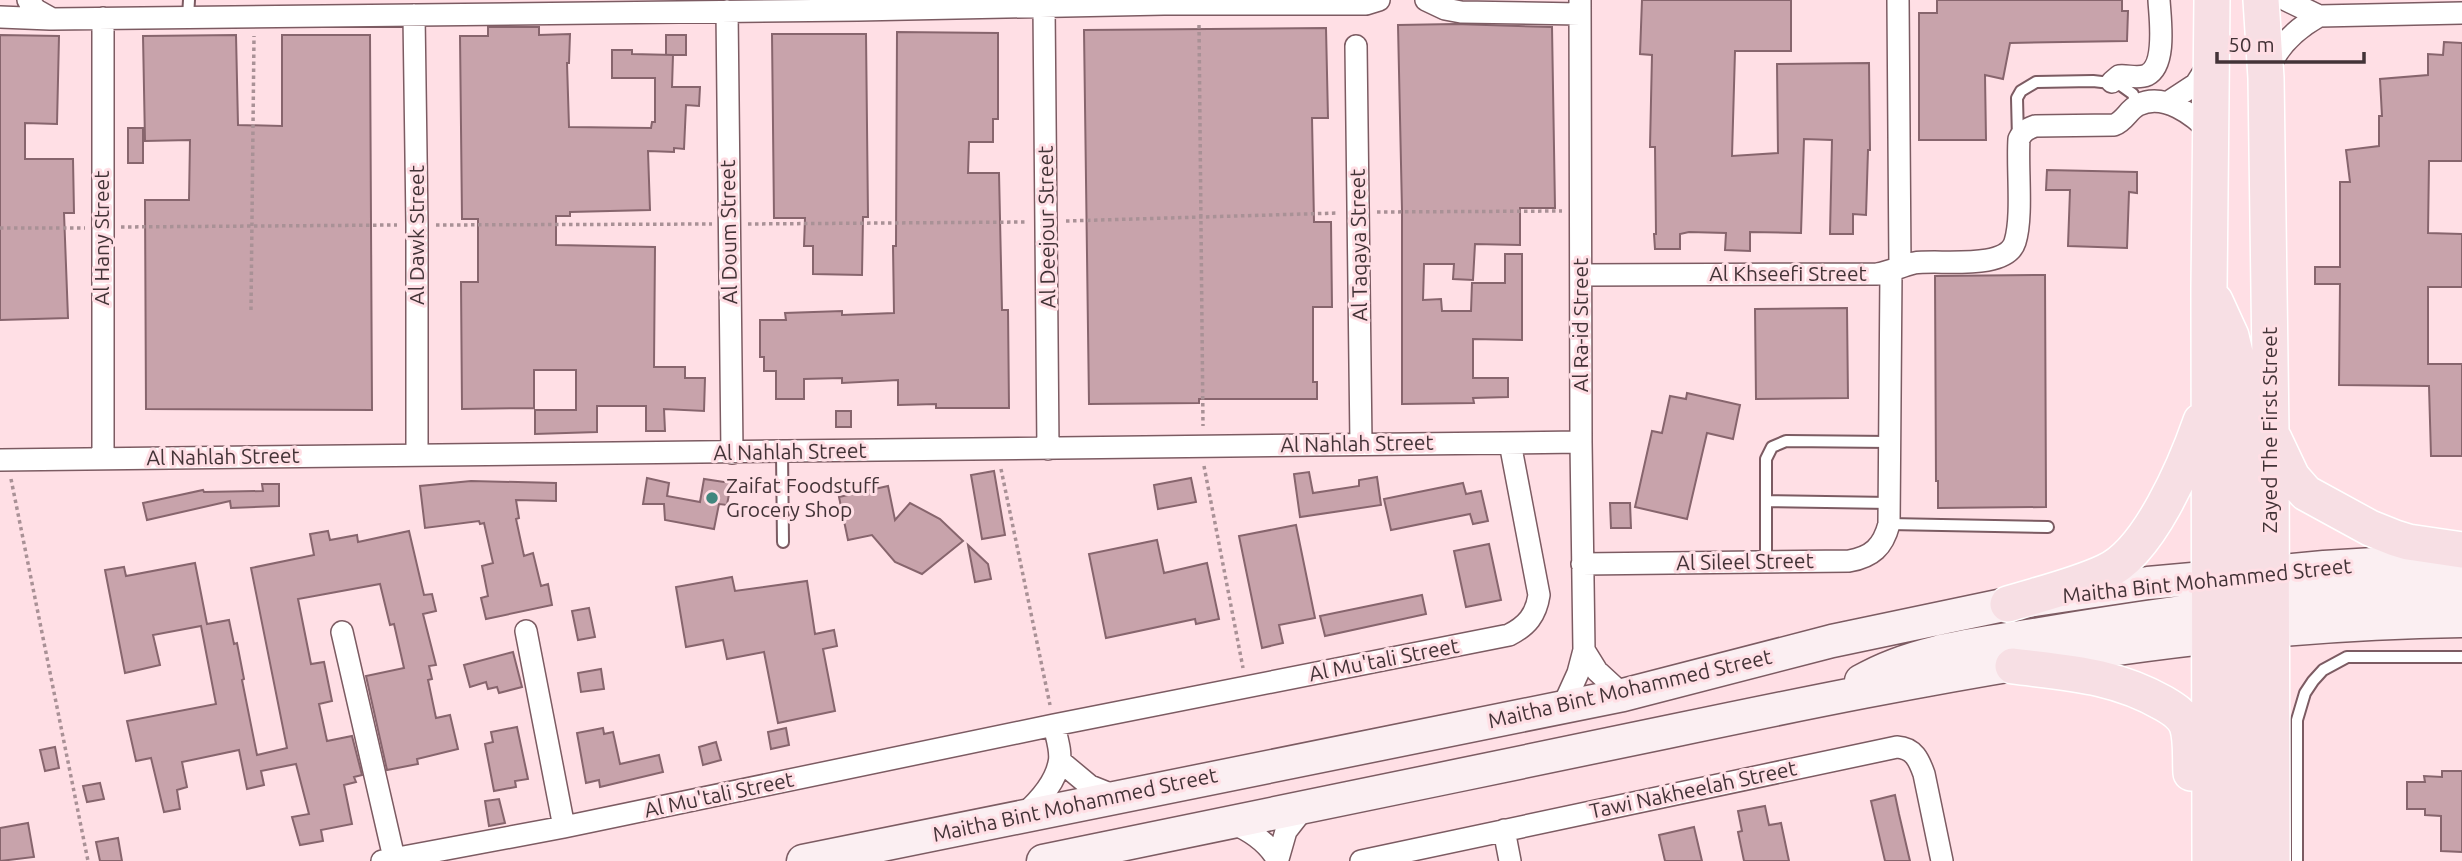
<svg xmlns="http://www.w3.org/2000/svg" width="2462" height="861" font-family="Ubuntu,sans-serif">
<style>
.building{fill:#c8a3ab;stroke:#87656d;stroke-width:2}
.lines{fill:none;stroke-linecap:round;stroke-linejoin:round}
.lane-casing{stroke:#7c5b62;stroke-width:14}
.street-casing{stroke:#7c5b62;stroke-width:24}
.secondary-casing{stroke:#7c5b62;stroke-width:35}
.primary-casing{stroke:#fff;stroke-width:38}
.path{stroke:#a99196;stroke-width:3.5;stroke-dasharray:3.5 3.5;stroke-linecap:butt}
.lane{stroke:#fff;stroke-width:10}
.street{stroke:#fff;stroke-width:21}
.secondary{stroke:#fbeff2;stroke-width:32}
.primary{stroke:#f7dfe4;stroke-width:35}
.poi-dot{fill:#41877e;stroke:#ffdfe5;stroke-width:2.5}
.labels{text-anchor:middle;stroke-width:6;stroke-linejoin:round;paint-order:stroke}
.street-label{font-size:21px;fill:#433337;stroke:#ffdfe5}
.poi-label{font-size:21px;fill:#433337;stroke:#ffdfe5;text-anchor:start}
</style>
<rect width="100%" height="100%" fill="#ffdfe5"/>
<!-- building -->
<path class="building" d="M1642,0H1791V51H1735L1732,156L1778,153L1777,64L1869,63L1870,150H1868L1866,215L1853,214V234H1830L1832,140L1804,139L1801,233L1750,232V251L1725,250L1726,233L1689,232L1680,234V249H1655L1654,234H1656L1655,147H1650L1652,55L1640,54Z
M1937,0H2122V11H2128L2127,41L2010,43L2003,79L1985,75L1986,140H1919V13H1937Z
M1455,24L1552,27L1555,208H1520V245L1475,244L1473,280L1453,279L1454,264H1424L1423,300L1441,299L1442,311H1471L1472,283H1505V254H1522V340L1473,339V378H1508V397L1473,398L1474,403L1402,404V210L1398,25Z
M488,27H539V35L570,34L569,63H567L569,127L651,128L652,122H655V78H612V50H632V54L673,55L672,87H700L699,106L686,105L684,149L674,148V152L648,151L650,210L570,212V216H556V245L655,247L654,367H685V378H705L704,411L664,409L665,431H646V406H597V432L535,434V410H576V370H534V408L462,409L461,282H478V219H462L460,36H488Z
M1326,28L1328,118H1312L1314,222H1331L1332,307H1313V382H1317V399H1199V403L1089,404L1084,30Z
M897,32L998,33V119H993V142H969L968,173H999L1002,310H1008L1009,408H936V404L898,405V380L842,383V378L804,379V399H776V371H764V357H760V320H786L785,313L842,311V315L894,313L893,246H896Z
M772,34H866L868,217H863L862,275L813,274V246H804L805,218H774Z
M0,35L59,36L57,124L25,123V159H73L74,213H64L68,318L0,320Z
M236,35L238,125L282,126V35H370L372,410L146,409L145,200H189L190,140L145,141L143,36Z
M666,35H686V55H666Z
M2444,42L2462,43V161H2429L2428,233L2462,234V287H2428V364H2462V456H2431L2429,386L2339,385L2340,284H2315V267H2340V182H2350L2346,150L2379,146V116H2382L2380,79L2428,75V54L2443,55Z
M128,128H143V163H128Z
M2047,170L2137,172V193L2129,192L2127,248L2068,246L2070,190H2046Z
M2045,275L2046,507L1938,508V481H1936L1935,276Z
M1847,308L1848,398L1756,399L1755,309Z
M1687,393L1740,405L1733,439L1707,433L1687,519L1635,507L1652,431L1662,433L1670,396L1686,399Z
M836,411H851V427H836Z
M994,471L1005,535L982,539L971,475Z
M1309,472L1313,493L1359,486V480L1377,477L1381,505L1300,517L1294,474Z
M647,478L669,483L667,496L700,502L704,479L731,483L727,505L719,504L714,529L665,520L664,504H643Z
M1191,478L1196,502L1158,509L1154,485Z
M471,481L556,483V501L516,500L519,518L516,519L524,556L533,553L541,586L548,584L552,605L486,619L481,598L488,596L482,566L493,563L484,523L480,524L479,521L425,528L420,486Z
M1463,483L1466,494L1481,491L1488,521L1473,524L1470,514L1391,530L1384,499Z
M262,484H279V506L231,508L230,501L147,520L143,503L203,490L204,492L263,491Z
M888,486L895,520L910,503L940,519L963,541L922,574L895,562L872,535L848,540L839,497Z
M1610,503H1630L1631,528H1611Z
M1296,525L1315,618L1279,625L1283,643L1262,648L1239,536Z
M328,531L330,540L357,535L358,542L409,531L424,595L432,594L436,611L423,614L436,665L429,666L432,679L428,680L436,718L450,715L458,749L417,759L418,764L387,770L366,676L404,668L394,624L390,625L380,584L298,599L311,664L324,662L332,701L319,704L327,741L352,736L362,775L354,777L356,782L344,785L352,824L321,830L323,841L300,845L292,817L309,814L296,764L261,771L264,785L247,789L239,750L182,762L187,787L177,790L180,809L164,812L151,758L136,761L127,721L216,704L201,626L153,635L160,665L125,673L105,570L124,567L126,576L195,563L207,624L229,620L234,644L237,643L244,679L242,680L257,755L287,748L251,568L314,555L310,534Z
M1157,540L1164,573L1207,563L1219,619L1196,624L1195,619L1106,638L1089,554Z
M1489,544L1501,600L1466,607L1454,551Z
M968,545L988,564L991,579L975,582Z
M732,577L735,591L807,581L815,634L834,630L837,646L823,649L835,711L778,723L764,652L727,659L723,640L686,647L676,587Z
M1422,595L1426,614L1325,636L1320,616Z
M589,608L595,637L578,640L572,611Z
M513,652L522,687L499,693L497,687L488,689L486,682L470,687L464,665Z
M601,669L604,689L581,692L578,673Z
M517,727L528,779L515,781L516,787L494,791L485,744L493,742L491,732Z
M603,728L604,734L613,732L620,764L659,755L663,772L600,787L599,780L586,783L577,733Z
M786,728L789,745L771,749L768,732Z
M716,742L721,760L703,765L699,747Z
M55,747L59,768L45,771L40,750Z
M2442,771H2462V852L2441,851V816L2425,815V809H2407V782H2425L2424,776L2442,777Z
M100,783L104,799L87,802L83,786Z
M1895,795L1899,814L1910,861H1885L1871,801Z
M499,799L505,823L489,826L485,801Z
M1765,806L1769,825L1781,823L1789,861H1744L1738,832L1742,831L1738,811Z
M28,823L34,857L0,861V828Z
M1694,827L1702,861H1665L1659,835Z
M118,838L122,861H100L96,842Z"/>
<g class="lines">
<defs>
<path id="lane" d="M188,17L189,0
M2018,139L2017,98L2021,91L2036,82L2093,81L2119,84L2133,94L2136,105
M782,453L783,542
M1766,501L1890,503
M1889,524L2048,527
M1766,562V459L1772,447L1786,441L1890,442
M2297,861V720L2305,693L2313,681L2323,670L2347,657H2462"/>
<path id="street" d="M28,0L36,10L52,19L858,10L1164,4H1366L1379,0
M1426,0L1445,9L1461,12L1580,14
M1898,0L1900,267
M2286,0L2319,16L2462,13
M1044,6L1048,449
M727,11L732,453
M414,15L417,225V455
M0,17L50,19
M1356,46L1361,444
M2269,69C2278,45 2296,29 2319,16
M2112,82L2119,76C2128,75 2138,79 2147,75C2167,65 2160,19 2159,0
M2167,103L2196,84L2210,62
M1581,275L1877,274C1890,272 1901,266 1914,263C1938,259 2006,271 2015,242C2023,216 2017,168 2019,139C2023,131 2027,129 2035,126L2114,125C2125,121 2128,110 2138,105C2164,92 2194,115 2211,133
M103,459V18
M0,460L1581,442
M1582,564L1849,561C1872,557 1883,547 1889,524L1891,271
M526,631L564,827
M342,632L394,858
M1584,650L1597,671L1623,695
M1563,706L1578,673L1584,650L1581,442L1580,0
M1060,761L1090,786L1115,796
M1021,817C1037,803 1055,784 1059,763C1062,752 1056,736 1054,725
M1232,823C1251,831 1268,842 1278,861
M1504,830L1510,861
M1278,859L1286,831L1304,808
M382,861L564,827L1054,725L1509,635C1527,626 1536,615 1539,595L1510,443
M1361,861L1897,747C1914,748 1919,760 1924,774L1942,861"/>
<path id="secondary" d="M1861,681C1915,650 1979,644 2040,634C2134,618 2229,604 2324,596C2370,592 2416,592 2462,590
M803,861L1623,695L1832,641L2008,604L2148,583L2324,567L2457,559
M1043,861C1251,819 1459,775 1667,732C1929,677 2194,624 2462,621"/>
<path id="primary" d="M2261,0L2266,78L2271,432L2272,861
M2215,301L2231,336L2237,361L2242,861
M2274,439L2292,477L2306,493L2370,528L2395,538L2408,542L2462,550
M2008,604C2040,594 2075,586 2105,572C2149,553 2186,464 2201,421
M2013,666C2068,673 2114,675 2163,703C2173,709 2182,714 2187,725C2192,739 2190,758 2191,773
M2210,861L2209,289L2212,0"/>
</defs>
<!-- lane casing -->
<use href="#lane" class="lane-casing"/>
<!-- street casing -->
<use href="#street" class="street-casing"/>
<!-- secondary casing -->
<use href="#secondary" class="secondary-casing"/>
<!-- primary casing -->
<use href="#primary" class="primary-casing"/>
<!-- path -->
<path class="path" d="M1199,25L1203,426
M1377,212L1562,211
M1066,221L1338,213
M748,224L1027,222
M436,225L712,224
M121,227L397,225
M0,228H85
M251,310L254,36
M1204,466L1243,668
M1001,469L1050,705
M11,479L88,861"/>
<!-- lane -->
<use href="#lane" class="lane"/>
<!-- street -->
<use href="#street" class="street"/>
<!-- secondary -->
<use href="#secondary" class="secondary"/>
<!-- primary -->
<use href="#primary" class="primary"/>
</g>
<!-- markers -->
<circle class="poi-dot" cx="712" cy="498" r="7"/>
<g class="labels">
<!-- street labels -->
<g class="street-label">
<text transform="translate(1047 227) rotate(-91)" y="7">Al Deejour Street</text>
<text transform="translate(729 232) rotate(-91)" y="7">Al Doum Street</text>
<text transform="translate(417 235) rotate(-90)" y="7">Al Dawk Street</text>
<text transform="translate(102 238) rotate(-90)" y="7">Al Hany Street</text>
<text transform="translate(1359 245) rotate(-91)" y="7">Al Taqaya Street</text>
<text x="1788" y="281">Al Khseefi Street</text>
<text transform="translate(1581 325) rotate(-90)" y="7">Al Ra-id Street</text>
<text transform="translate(2270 430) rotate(-90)" y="7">Zayed The First Street</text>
<text transform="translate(1357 444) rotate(-1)" y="7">Al Nahlah Street</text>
<text transform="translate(790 452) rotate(-1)" y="7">Al Nahlah Street</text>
<text transform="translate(223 457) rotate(-1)" y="7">Al Nahlah Street</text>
<text transform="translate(1745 562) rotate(-1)" y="7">Al Sileel Street</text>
<text transform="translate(2207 581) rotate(-6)" y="7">Maitha Bint Mohammed Street</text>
<text transform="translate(1384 660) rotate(-11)" y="7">Al Mu'tali Street</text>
<text transform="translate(1630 689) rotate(-13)" y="7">Maitha Bint Mohammed Street</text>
<text transform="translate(1693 790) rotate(-12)" y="7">Tawi Nakheelah Street</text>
<text transform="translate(719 795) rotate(-12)" y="7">Al Mu'tali Street</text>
<text transform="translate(1075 805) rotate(-12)" y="7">Maitha Bint Mohammed Street</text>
</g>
<!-- poi labels -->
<g class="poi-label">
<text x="726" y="493">Zaifat Foodstuff<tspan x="726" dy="24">Grocery Shop</tspan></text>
</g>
</g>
<!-- scale -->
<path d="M2217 52v10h147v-10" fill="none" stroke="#433337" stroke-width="3.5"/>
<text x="2228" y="52" font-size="21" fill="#433337" stroke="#ffdfe5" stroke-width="5" paint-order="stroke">50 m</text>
</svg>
